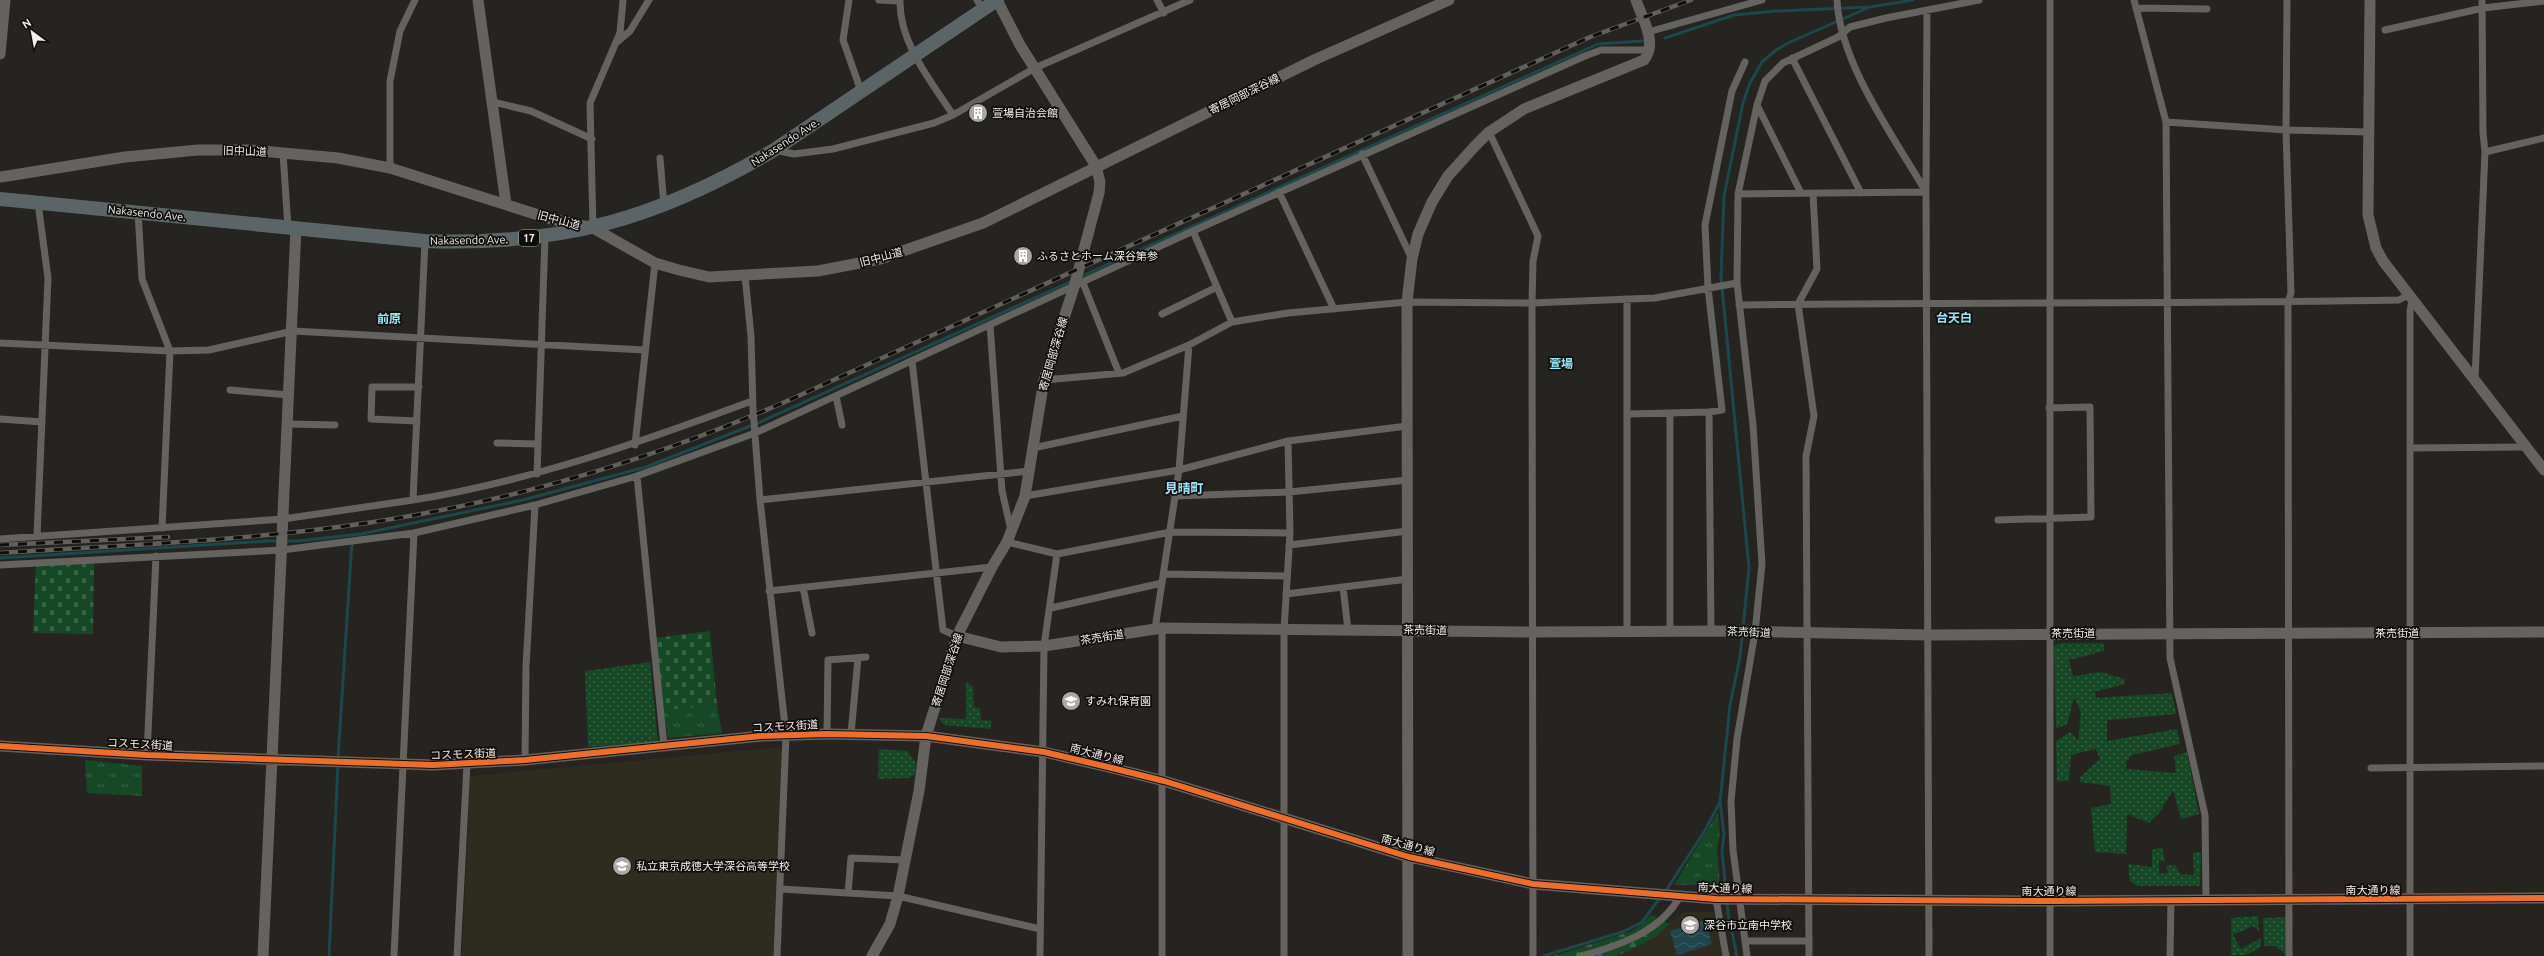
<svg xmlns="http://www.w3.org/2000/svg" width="2544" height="956" font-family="Ubuntu,'Noto Sans JP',sans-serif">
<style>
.built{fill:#2e2b1f}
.grass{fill:url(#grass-tufts)}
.forest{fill:url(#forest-firs)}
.cemetery{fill:url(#cemetery-stones)}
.garden{fill:url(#garden-dots)}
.water{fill:url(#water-waves)}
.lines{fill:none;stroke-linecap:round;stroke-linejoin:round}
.stream{stroke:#1d474c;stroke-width:3}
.street{stroke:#646360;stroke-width:7}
.secondary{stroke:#646360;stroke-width:11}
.highway{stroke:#5b6567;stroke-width:14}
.rail-casing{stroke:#61605d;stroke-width:4.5}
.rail{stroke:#0f0e0b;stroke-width:3;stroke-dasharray:9;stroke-linecap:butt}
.cycleway-casing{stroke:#0f0e0b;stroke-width:8}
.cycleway{stroke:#ee6e29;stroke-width:6}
.labels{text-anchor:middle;stroke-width:3.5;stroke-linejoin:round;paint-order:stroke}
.shield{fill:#0f0e0b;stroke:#adaca8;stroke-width:1}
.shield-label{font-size:10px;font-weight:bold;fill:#f1efeb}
.street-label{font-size:11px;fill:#f1efeb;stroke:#0f0e0b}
.poi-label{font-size:11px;fill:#f1efeb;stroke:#0f0e0b;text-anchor:start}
.neighbourhood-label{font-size:12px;font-weight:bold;fill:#9ae7f9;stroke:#0f0e0b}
.quarter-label{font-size:13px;font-weight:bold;fill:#9ae7f9;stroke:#0f0e0b}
</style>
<defs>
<pattern id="grass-tufts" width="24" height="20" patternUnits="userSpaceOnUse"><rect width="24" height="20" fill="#154926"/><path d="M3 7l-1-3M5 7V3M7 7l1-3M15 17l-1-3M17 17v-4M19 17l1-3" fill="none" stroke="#386446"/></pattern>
<pattern id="forest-firs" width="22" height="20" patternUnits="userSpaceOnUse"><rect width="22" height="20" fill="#154926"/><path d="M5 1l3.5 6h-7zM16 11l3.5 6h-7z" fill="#386446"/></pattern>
<pattern id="cemetery-stones" width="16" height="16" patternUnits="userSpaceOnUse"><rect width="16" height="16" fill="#154926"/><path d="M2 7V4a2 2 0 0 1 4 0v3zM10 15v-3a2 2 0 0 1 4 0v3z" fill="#386446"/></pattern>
<pattern id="garden-dots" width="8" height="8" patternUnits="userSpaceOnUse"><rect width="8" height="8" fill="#154926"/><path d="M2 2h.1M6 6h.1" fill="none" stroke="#386446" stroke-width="1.8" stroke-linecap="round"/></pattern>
<pattern id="water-waves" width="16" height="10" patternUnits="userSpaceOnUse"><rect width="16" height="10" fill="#1d474c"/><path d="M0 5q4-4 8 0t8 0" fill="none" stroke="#3e6266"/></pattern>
</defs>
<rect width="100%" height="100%" fill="#252420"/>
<!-- built -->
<path class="built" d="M783,747L773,956H462L470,776Z
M1685,912H1714L1722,956H1601L1644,938Z"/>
<!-- grass -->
<path class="grass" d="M717,705L722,733L668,738L663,710Z
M85,760L142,766V796L87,793Z
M1718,812L1720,834L1717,848L1720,885H1674Z"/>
<!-- forest -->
<path class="forest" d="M1652,915L1670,924L1654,938L1617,956H1554L1632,931Z"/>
<!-- cemetery -->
<path class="cemetery" d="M94,560L93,634L33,633L36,563Z
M710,631L717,705L663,710L655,638Z"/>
<!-- garden -->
<path class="garden" d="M2058,643H2104V651L2069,660L2073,676L2101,672L2124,679L2125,684L2094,692L2097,698L2172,693L2176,714L2107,720V741L2177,729L2180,744L2132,755L2126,762V769L2176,773L2174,756L2187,752L2199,814L2181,819L2173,790L2160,812L2149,823L2127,814L2126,854L2095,852L2091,808L2111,804L2110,786L2080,782V777L2100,759L2096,749L2071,755L2069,781H2057L2056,741L2070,732L2078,740L2081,712L2074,697L2067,725L2056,728L2054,647Z
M650,662L658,742L588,747L585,671Z
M966,682L973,687L974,707L980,708L981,720L992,721L990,729L944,725L939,718L966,719Z
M879,749L907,751L916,763L915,774L909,778L878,779Z
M2162,847L2165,862L2159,860V874L2168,873L2166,866L2175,865L2180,874L2194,875L2193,853L2201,852L2200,886H2137L2130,881L2128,864L2152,867V850Z
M2258,916L2259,931L2253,926L2233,935L2241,949L2261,938V947L2246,955H2231V918Z
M2286,917L2285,954L2275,946H2264L2263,918Z"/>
<!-- water -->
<path class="water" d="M1705,920L1712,944L1677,955L1670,931Z"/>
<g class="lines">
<!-- stream -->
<path class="stream" d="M1665,38L1734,15L1776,11L1870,7L1913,0
M1082,276L1598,44L1643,41
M758,423L1070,282
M0,558L268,541H298L361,534L523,500L646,467L750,426
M338,758L352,541
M1665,892L1704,832L1720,802
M329,956L338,764
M1544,956L1625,931L1642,922L1660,898
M1737,956L1728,913L1722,851L1724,834L1720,802L1730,705L1740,657L1749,568L1721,277L1724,196L1743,103L1750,83L1762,62L1776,50L1790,42L1870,7"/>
<!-- street -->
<path class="street" d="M849,0L843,40L861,91
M879,0L899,1
M900,0C899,43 931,81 953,115
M977,0L983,10
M1157,0L1164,13
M1837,0C1840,64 1894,137 1926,192L1929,956
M2134,0L2166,122L2170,658L2205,815L2206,899
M2287,0L2286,130L2291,293L2288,302L2289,956
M2136,8L2207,9
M2385,30L2483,8L2544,1
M1648,32L1762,0
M617,42L630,31L649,0
M1792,58L1861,193
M493,102L531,111L592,139
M1757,105L1801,193
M2166,122L2286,130L2370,132
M1489,132L1538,236L1533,261L1532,303L1533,956
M775,150L794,154L833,149L934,123L953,115L1035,68L1190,0
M2485,152L2544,138
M283,153L288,228
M1362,154L1412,259
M660,158L664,206
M390,168V81L400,31L415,0
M1279,192L1334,309
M1738,194L1926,192L1927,10
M138,212L142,279L170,351L162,528
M593,228L590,103L620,33L623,0
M1193,231L1232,322
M425,241L413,500C531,481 641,442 752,401
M745,276L751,336L753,409L760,500L786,735L777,956
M1083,283L1119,373
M1739,305C1959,302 2179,304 2399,300L2408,295
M1162,314L1217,287
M990,325L1002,491L1011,530
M0,343L170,351L209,350L293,331L644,350
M912,361L943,630L957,636
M2475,379L2485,152L2483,133L2482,0
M1044,380L1123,373L1189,345L1232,322L1288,313L1407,302L1532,303L1655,298L1737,283
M230,390L289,395
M836,396L842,425
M1709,412L1722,410L1708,288L1705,225L1732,91L1745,62
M1628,414L1709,412L1711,631
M0,419L42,422
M417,421L371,419L372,387H419
M288,424L335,425
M497,443L538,444
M635,445L655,263
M1033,448L1183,416
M2410,448L2526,447
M537,474L545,236
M637,476L664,746
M1025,496L1179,470L1288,441L1407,426
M1176,496L1289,492L1408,480
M760,500L1029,471
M1998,520L2091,517L2090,407L2049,408
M37,536L48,278L38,203
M0,539L283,519L413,500
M1007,542L1057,554L1171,532L1290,533
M1289,545L1408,531
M0,565L282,550L414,533L535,505L637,476L755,433L1193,231L1585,56L1601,50H1650
M1164,574L1287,576
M803,587L812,633
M1343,587L1348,630
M769,591L992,567
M1286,594L1408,579
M1051,608L1162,583
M1162,628V956
M1155,629L1179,470L1189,345
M1627,631V299
M1670,631V414
M827,734L828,660L866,657
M851,734L858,658
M147,755L156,556
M525,760L526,667L535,505
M2371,768L2544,766
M781,889L898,896L1040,929
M848,893L851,858L905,860
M1716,899L1726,956
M1745,941H1809
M394,956L414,533
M457,956L467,764
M1040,956L1044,646L1057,554
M1284,956V630L1290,533L1288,441
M1581,956C1618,946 1661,932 1680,896
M1747,956L1733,850L1731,801L1737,739L1755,632L1762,564L1753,425L1737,283L1738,194L1757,105L1765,81L1783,63L1838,37L1850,27L1886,18L1979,0
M1809,956L1806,456L1814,416L1798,304L1817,269L1813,193
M2050,956V0
M2170,956L2171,900
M2410,956V311L2412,300"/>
<!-- secondary -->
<path class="secondary" d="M478,0L506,204
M2370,0L2368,215L2376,248L2383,261L2544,470
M0,54L5,0
M1,177L125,157L198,150H250L338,158L390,168L551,219L593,228L655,263L679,270L709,277L818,271L880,259L983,223L1314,60L1449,0
M957,636L1001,647L1044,646L1162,628L1533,632L1735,631L1927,635L2544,632
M0,746L147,755L433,765L525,760L761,736L827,734L926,736L1044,752L1108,767L1164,781L1409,857L1533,884L1716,899L2050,901L2544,898
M263,956L296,228
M872,956L890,924L898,896L919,791L926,736L957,636L992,567L1007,542L1025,496L1044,380L1074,287L1099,193L1100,182L1096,166L1020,45L997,0
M1408,956L1407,302L1412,259L1418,234L1432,202L1448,176L1475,146L1489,132L1524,109L1644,60C1658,43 1642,18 1636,0"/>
<!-- highway -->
<path class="highway" d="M0,199L425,241C561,246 657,219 774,150L997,0"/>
<defs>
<path id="rail" d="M0,545L168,537
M0,553C122,545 245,541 367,523C510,502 653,459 785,402L1590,37L1691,0"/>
</defs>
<!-- rail casing -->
<use href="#rail" class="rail-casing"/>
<!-- rail -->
<use href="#rail" class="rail"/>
<defs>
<path id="cycleway" d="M0,746L147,755L433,765L525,760L761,736L827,734L926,736L1044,752L1108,767L1164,781L1409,857L1533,884L1716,899L2050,901L2544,898"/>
</defs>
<!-- cycleway casing -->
<use href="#cycleway" class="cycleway-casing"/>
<!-- cycleway -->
<use href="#cycleway" class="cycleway"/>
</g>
<!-- icons -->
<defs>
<symbol id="building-disc" viewBox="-11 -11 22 22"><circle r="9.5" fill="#aaa8a4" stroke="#0f0e0b"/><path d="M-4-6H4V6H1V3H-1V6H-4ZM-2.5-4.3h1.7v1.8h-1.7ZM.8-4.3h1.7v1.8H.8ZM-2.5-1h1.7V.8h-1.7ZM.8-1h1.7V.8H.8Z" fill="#fff"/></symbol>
<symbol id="school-disc" viewBox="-11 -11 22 22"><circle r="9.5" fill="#aaa8a4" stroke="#0f0e0b"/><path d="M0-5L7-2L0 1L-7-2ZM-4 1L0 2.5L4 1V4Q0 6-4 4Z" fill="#fff"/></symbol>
</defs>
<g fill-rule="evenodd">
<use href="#building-disc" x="967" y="102" width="22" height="22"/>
<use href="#building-disc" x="1012" y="245" width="22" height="22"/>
<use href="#school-disc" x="1060" y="690" width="22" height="22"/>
<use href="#school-disc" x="611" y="855" width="22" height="22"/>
<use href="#school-disc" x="1679" y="914" width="22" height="22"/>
</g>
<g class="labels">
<!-- shield labels -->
<rect class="shield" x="519" y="230" width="20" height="16" rx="3"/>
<g class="shield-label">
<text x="529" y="242">17</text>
</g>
<!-- street labels -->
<g class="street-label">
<text transform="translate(1244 94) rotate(-26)" y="4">寄居岡部深谷線</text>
<text transform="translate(785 142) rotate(-33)" y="4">Nakasendo Ave.</text>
<text transform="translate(245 151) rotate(2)" y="4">旧中山道</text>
<text transform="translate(147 213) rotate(6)" y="4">Nakasendo Ave.</text>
<text transform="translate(559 220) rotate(15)" y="4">旧中山道</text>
<text transform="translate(469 240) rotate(-1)" y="4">Nakasendo Ave.</text>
<text transform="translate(881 257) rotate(-15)" y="4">旧中山道</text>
<text transform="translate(1053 354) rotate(-74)" y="4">寄居岡部深谷線</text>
<text transform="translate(1425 630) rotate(1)" y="4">茶売街道</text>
<text transform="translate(1749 632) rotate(2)" y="4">茶売街道</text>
<text x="2073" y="637">茶売街道</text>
<text x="2397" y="637">茶売街道</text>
<text transform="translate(1102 637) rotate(-9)" y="4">茶売街道</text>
<text transform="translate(947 670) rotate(-72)" y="4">寄居岡部深谷線</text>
<text transform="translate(785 726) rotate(-3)" y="4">コスモス街道</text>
<text transform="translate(140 744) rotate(3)" y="4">コスモス街道</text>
<text transform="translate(463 754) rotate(-2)" y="4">コスモス街道</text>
<text transform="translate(1097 754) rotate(14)" y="4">南大通り線</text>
<text transform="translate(1408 845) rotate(15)" y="4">南大通り線</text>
<text transform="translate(1725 888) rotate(2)" y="4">南大通り線</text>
<text x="2373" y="894">南大通り線</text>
<text x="2049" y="895">南大通り線</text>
</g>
<!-- poi labels -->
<g class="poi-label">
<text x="992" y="117">萱場自治会館</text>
<text x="1037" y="260">ふるさとホーム深谷第参</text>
<text x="1085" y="705">すみれ保育園</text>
<text x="636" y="870">私立東京成徳大学深谷高等学校</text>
<text x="1704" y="929">深谷市立南中学校</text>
</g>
<!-- neighbourhood labels -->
<g class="neighbourhood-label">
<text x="1954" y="322">台天白</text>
<text x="389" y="323">前原</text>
<text x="1561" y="368">萱場</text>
</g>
<!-- quarter labels -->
<g class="quarter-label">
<text x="1184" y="493">見晴町</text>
</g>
</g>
<!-- north arrow -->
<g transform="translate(32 32) rotate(328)" stroke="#0f0e0b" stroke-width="3" paint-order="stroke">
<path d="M0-3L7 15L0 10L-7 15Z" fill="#f1efeb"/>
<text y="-6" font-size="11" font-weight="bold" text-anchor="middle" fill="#f1efeb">N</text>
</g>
</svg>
